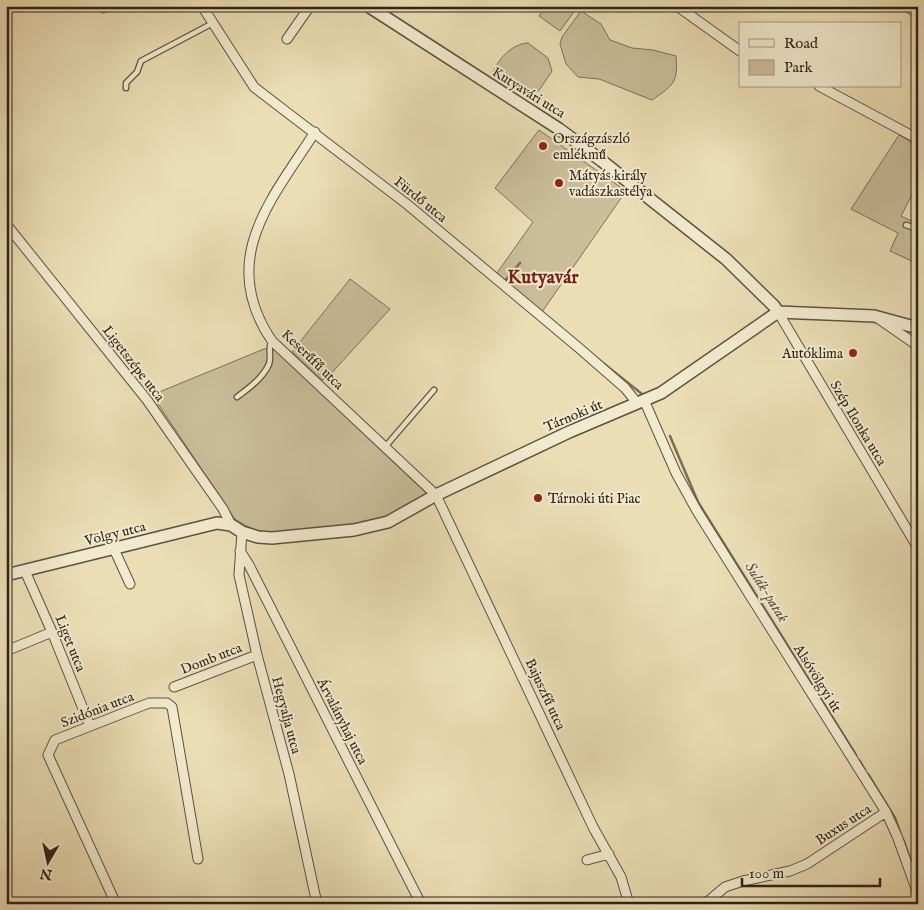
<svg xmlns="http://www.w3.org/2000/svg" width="924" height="910" font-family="'IM FELL English',serif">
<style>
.green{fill:#cbbe9b;stroke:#7c705a}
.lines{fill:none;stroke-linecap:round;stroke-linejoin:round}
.stream{stroke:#786d57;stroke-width:2.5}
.service-casing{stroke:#5c5241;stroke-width:7}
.minor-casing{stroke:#5c5241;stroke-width:11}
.tertiary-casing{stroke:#5c5241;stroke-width:14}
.service{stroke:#f2eacf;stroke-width:4.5}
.minor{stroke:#f2eacf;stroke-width:9}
.tertiary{stroke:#f2eacf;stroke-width:11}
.poi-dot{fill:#8f2418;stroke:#f2eacf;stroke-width:2}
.labels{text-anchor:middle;stroke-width:4;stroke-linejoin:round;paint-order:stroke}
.street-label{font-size:14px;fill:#2d231a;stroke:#f2eacf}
.poi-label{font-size:14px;fill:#2d231a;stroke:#f2eacf;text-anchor:start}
.water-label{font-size:15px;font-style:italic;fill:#594e3e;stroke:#f2eacf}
.district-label{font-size:19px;font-weight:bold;fill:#7a1f14;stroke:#f2eacf}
</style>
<rect width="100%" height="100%" fill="#ebdeb5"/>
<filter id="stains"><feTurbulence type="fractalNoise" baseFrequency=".004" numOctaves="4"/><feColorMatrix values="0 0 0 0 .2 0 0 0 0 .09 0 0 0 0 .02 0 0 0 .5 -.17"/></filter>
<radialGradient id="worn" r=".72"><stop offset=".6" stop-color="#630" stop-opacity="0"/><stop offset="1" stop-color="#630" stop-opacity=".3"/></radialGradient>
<!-- green -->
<path class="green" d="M546,6H578L560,31L539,16Z
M581,11L601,24L610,40L632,48L653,50L676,56C678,82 674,85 652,100L599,79L578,77L566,64L560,44L562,37Z
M528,43L548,58L552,71L540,89L532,96L493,72C499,58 512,44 528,43Z
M539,130L626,191L542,312L497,273L533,222L495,188Z
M899,135L910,141L911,143L912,142L918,145V183L901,216L918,224V264L890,251L898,233L851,209Z
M350,279L390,309L327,378L322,380L292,352Z
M274,348L410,478L426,493L425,495L393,514L363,524L271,533C256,531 247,527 235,519L152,395L264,349Z"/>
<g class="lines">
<!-- stream -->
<path class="stream" d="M504,282L520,263
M598,359L642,394
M670,436L698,502L856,755
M859,760L865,770
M868,774L895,818L900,832
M903,839L918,880"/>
<defs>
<path id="service" d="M100,6L103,10L113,6
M126,88V83L137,72L141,61L213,23
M906,225L918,229
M237,397C249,388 263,378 269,364C272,356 267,347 272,341
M385,447L434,390"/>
<path id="minor" d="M202,6L254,87L408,205L579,348L625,388L637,403
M677,6L740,51
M905,6L918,13
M287,39L310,6
M819,86L918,139
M315,132C271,200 217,260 272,341L436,495L593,827L621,877L629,904
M6,224L147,400L223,509L231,525
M778,312L918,548
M879,319L918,346
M644,400L676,473L697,511L886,812L897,836L918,894
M242,532L239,575L257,655L289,774L317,904
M114,549L130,584
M240,551L249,565L421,904
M25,571L52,632L90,726
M6,651L52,632
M174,687L257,655
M587,860L609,854
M116,904L48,755L55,740L149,703H167L172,707L198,859
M705,904L725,887L743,881L790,871L807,864L886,812"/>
<path id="tertiary" d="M368,6L559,129L602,161L726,259L774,306L778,312
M6,575L217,523L231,525L242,532L258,537L272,538L354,530L388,522L436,495L569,432L661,393L778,312L874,316L918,328"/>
</defs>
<!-- service casing -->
<use href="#service" class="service-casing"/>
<!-- minor casing -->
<use href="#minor" class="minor-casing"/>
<!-- tertiary casing -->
<use href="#tertiary" class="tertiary-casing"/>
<!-- service -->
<use href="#service" class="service"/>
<!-- minor -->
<use href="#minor" class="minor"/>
<!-- tertiary -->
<use href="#tertiary" class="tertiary"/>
</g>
<!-- markers -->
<g class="poi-dot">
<circle cx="543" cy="146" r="5"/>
<circle cx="559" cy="183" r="5"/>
<circle cx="853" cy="353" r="5"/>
<circle cx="538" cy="498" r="5"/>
</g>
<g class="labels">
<!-- street labels -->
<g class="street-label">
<text transform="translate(529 92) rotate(32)" y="5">Kutyavári utca</text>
<text transform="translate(421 199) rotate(39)" y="5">Fürdő utca</text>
<text transform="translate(313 359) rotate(44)" y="5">Keserűfű utca</text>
<text transform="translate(134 363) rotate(52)" y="5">Ligetszépe utca</text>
<text transform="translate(573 415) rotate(-23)" y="5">Tárnoki út</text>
<text transform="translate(859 423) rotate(59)" y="5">Szép Ilonka utca</text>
<text transform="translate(115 533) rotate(-14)" y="5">Völgy utca</text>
<text transform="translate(71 643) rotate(68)" y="5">Liget utca</text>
<text transform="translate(211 658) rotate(-21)" y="5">Domb utca</text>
<text transform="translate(818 678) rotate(58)" y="5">Alsóvölgyi út</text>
<text transform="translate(546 694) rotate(65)" y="5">Bajuszfű utca</text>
<text transform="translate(97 709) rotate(-21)" y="5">Szidónia utca</text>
<text transform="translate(287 715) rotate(75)" y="5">Hegyalja utca</text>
<text transform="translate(343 721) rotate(63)" y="5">Árvalányhaj utca</text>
<text transform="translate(843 824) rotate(-33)" y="5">Buxus utca</text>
</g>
<!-- poi labels -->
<g class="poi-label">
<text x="553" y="143">Országzászló<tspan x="553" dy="16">emlékmű</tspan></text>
<text x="569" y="180">Mátyás király<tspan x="569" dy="16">vadászkastélya</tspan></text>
<text x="843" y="358" text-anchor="end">Autóklima</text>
<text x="548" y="503">Tárnoki úti Piac</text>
</g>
<!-- water labels -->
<g class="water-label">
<text transform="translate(767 592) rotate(58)" y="5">Sulák-patak</text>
</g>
<!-- district labels -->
<g class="district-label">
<text x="543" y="283">Kutyavár</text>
</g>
</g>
<!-- margin -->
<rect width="924" height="910" fill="none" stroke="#ebdeb5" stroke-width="25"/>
<rect x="8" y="8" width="909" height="895" fill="none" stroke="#2d231a" stroke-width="2.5"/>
<rect x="12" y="12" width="899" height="885" fill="none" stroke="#2d231a"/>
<!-- legend -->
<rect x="739" y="22" width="162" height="65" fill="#f2eacf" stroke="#a39a87"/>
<rect x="749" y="39" width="25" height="8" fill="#f2eacf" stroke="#a39a87"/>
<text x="784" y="48" font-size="15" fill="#2d231a">Road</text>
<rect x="749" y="60" width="25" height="15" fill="#cbbe9b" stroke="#a39a87"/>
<text x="784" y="72" font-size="15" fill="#2d231a">Park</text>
<!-- north arrow -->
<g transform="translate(48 862) rotate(189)" stroke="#f2eacf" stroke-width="4" paint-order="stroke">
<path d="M0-4L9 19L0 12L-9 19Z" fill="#2d231a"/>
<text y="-8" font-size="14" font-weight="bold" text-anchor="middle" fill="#2d231a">N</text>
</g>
<!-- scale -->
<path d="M742 878v8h138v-8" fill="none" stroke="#2d231a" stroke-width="2.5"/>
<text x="749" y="878" font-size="15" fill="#2d231a" stroke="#f2eacf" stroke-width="4" paint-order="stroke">100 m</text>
<rect width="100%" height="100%" filter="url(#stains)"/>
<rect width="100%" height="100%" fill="url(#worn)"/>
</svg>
